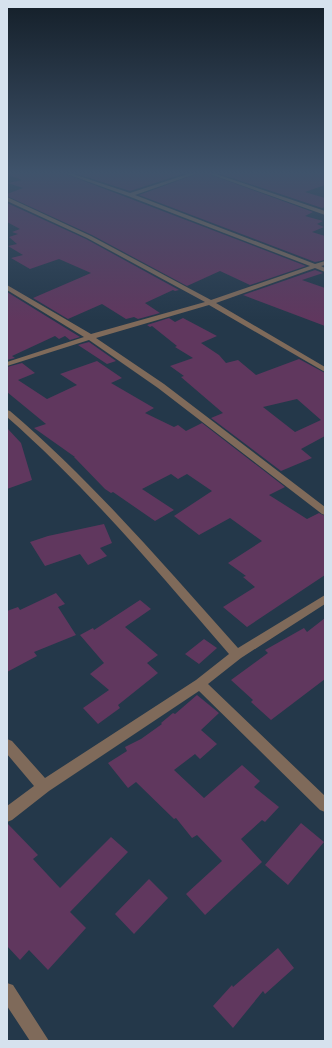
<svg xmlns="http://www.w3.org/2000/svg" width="332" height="1048" font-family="'Fira Sans',sans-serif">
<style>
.building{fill:#60375e;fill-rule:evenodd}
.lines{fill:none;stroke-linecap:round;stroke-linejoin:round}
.minor{fill:#7f6a5a;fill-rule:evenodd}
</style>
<rect width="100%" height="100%" fill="#24384a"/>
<!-- building -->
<path class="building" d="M10,173H63L306,266L250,285L220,271L187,286L92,235L7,196V194L23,188L8,183L22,180L9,175Z
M74,173H186L130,191Z
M199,173H206L313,212L305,216L323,221L317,224L324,227L312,232L325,236V260L315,262L139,195Z
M217,173H325V185L305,192L325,198V207L322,208Z
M7,203L86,239L179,290L175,291L173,290L145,303L160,313L138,319L134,317L126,319L102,304L68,319L33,298L91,273L59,259L30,269L11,258L23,255L8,246L17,244L9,237L18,234L12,232L20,229L7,222Z
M315,270L323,273L302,280L325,288V326L243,295Z
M7,292L80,337L70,340L65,336L59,339L55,336L12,356L15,358L7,360Z
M169,318L175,322L183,318L217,336L201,343L219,355L226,363L238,360L256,375L299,359L325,373V436L301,449L312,458L281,471L211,418L223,413L181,377L184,376L170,366L193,358L175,347L177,346L152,326L150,327L147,325ZM297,399L321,420L295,432L263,407Z
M89,342L116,361L107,364L78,345Z
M97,361L122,378L111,383L154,408L145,413L174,427L178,425L186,431L202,423L285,487L269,495L307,519L319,513L325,516V575L247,627L223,607L255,587L243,577L246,576L228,563L262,541L230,518L199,535L174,516L212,491L187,474L178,479L171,474L142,489L174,510L155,521L113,492L111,493L105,489L74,457H75L34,428L46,424L7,392V367L22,363L35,373L18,380L47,399L77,385L60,374Z
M7,428L21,443L32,480L7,489Z
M104,524L112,543L100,548L107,556L88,565L80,554L45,566L30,542L48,536Z
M56,593L65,604L58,607L76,635L34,652L37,656L7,672V611L18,607L20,610Z
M140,600L151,609L125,627L158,655L147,663L158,673L118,705L120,708L98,724L83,708L109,690L90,674L104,663L80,635L93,628L94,630Z
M325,618V679L271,720L251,702L253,700L231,680L268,653L265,650L304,628L307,632Z
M204,639L217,648L199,664L185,654Z
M197,695L219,713L201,730L217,744L200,759L195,754L174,770L204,798L242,765L260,781L254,787L279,807L265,822L262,820L241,839L262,862L205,915L186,894L222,861L197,835L192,838L176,818L174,819L136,782L128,788L108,763L127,751L125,747L141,739L162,724L161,723L173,713L175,714Z
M7,823L38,855L33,859L60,888L111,837L128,852L70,912L86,928L48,970L29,950L20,960L7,946Z
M301,823L324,842L288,885L265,865Z
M149,879L168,898L134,934L115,914Z
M278,948L294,968L265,994L263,991L233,1028L213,1006L232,985L233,987Z"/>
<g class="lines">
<!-- minor -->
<path class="minor" d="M64,173H70L130,193L191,173H198L135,195L315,264L325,261V265L321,266L325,268V272L315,268L216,303L325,367V372L209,305L96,338L164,384L325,507V515L322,514L158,388L89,340L7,366V362L84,337L7,290V285L91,334L205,302L87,238L7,201V197L91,236L211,300L310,266L128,196Z
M207,173H213L325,211V215Z
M7,410L10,411C94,483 165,566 238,648L325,595V604L241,658L208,684L325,796V812L320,810L199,691L49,791L12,820L7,822V806L34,786L7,754V739L12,741L45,778L196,680L229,654C158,572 89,489 7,417Z
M7,983L13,985L49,1041H30L7,1006Z"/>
</g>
<!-- sky -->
<linearGradient id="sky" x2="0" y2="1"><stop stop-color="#141f29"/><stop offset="0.54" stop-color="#3f536b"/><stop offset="1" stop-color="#3f536b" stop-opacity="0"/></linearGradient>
<rect width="332" height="320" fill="url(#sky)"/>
<!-- border -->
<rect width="332" height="1048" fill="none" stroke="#d6e2ee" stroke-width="16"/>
</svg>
